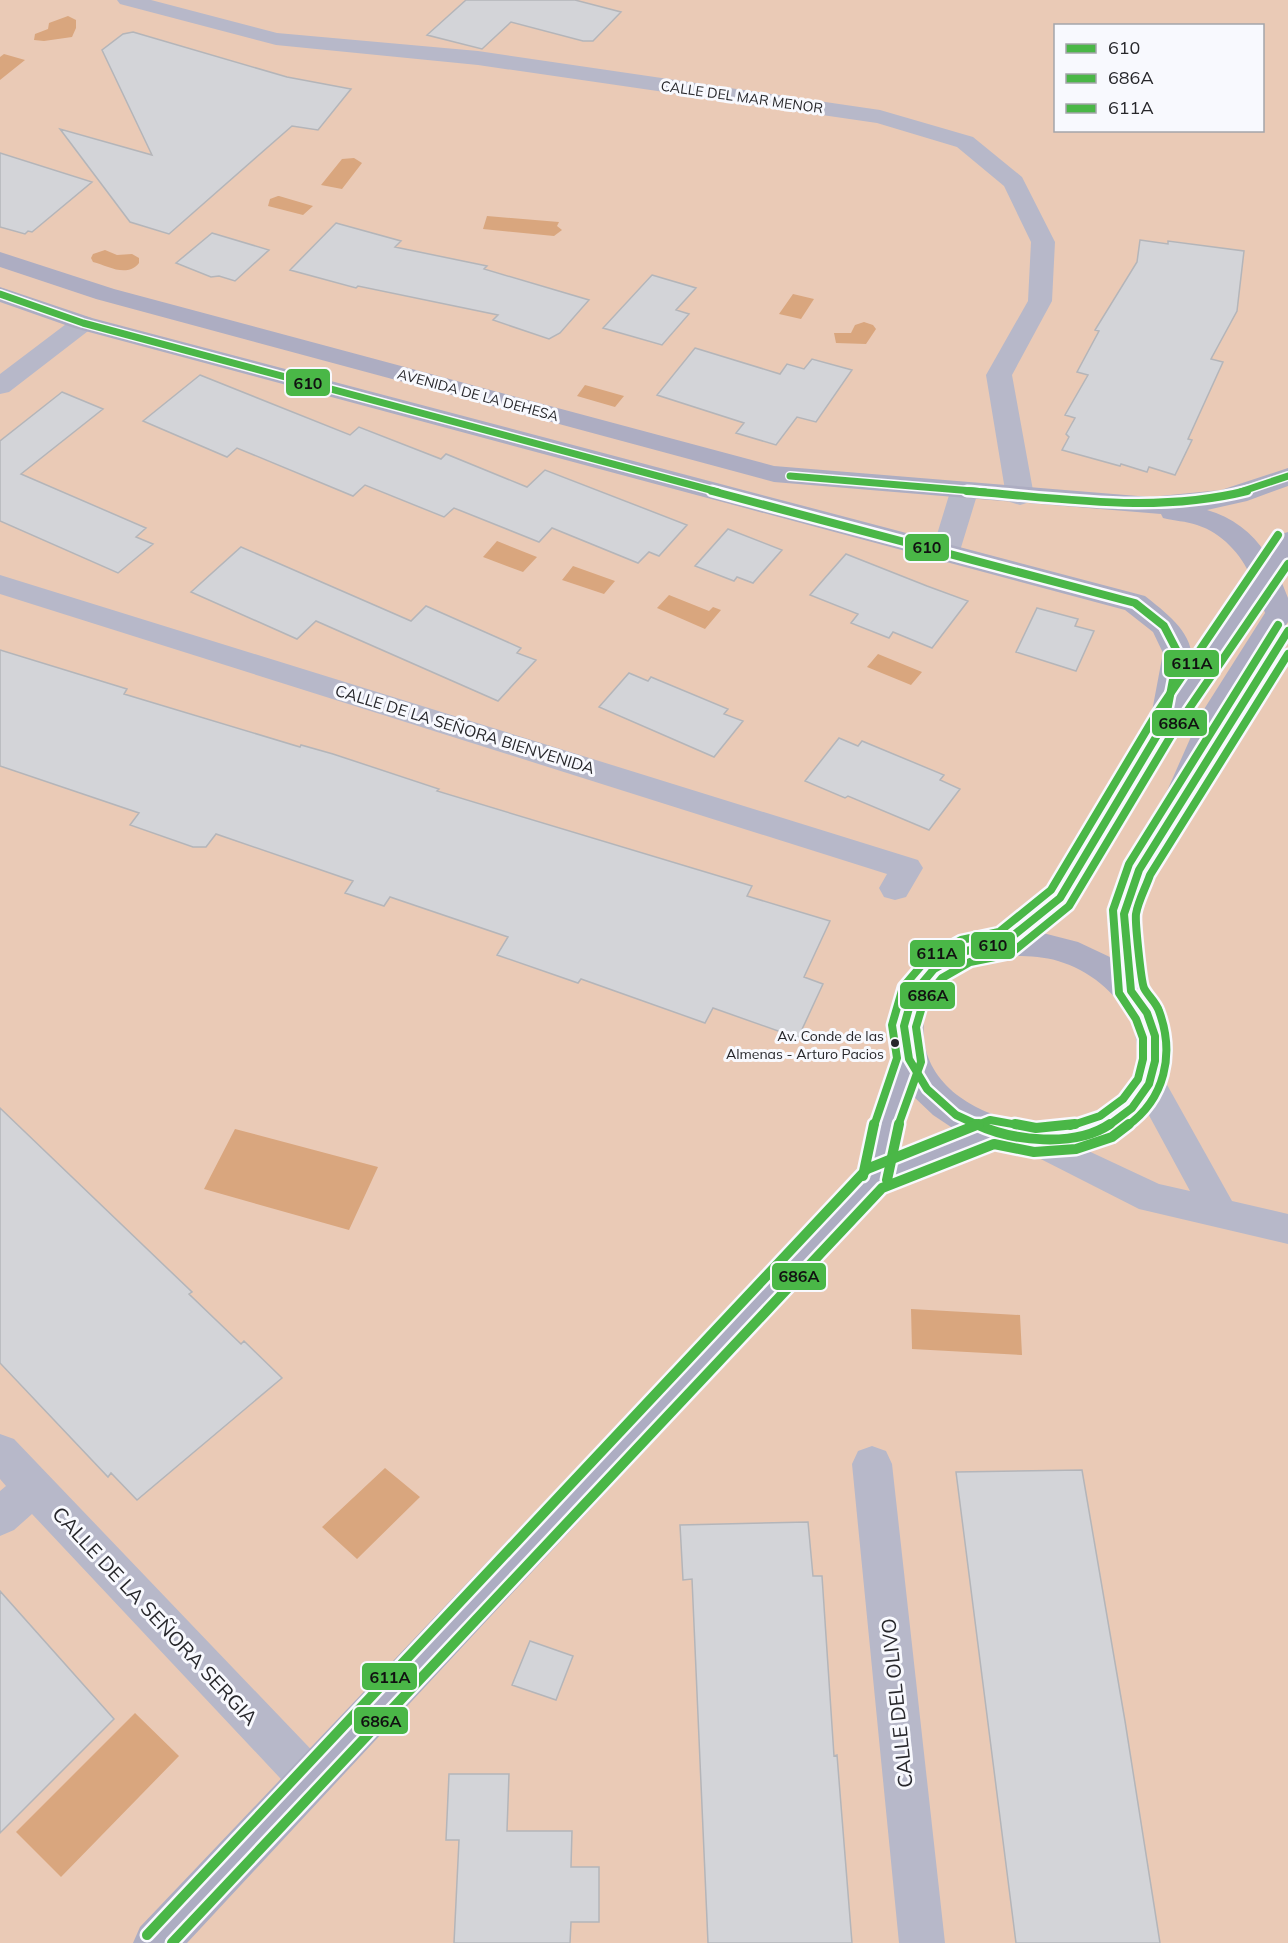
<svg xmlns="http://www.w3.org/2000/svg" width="1288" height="1943" font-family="Mulish,sans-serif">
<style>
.green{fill:#eacab6;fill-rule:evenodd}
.water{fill:#d9a67e}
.building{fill:#d3d4d8;stroke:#b4b5b9;stroke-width:1.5}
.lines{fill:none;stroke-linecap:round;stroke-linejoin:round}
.street{fill:#b7b8c9;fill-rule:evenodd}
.secondary{fill:#adadc2;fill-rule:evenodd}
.bus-1-far2-casing{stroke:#f8f9fe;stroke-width:10}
.bus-1-far1-casing{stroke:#f8f9fe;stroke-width:13}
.bus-1-casing{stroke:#f8f9fe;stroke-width:15}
.bus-2-far1-casing{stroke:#f8f9fe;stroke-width:13}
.bus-2-casing{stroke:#f8f9fe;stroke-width:15}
.bus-3-far1-casing{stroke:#f8f9fe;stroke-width:13}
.bus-3-casing{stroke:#f8f9fe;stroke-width:15}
.bus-1-far2{stroke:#4ab747;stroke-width:7}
.bus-1-far1{stroke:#4ab747;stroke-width:8}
.bus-1{stroke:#4ab747;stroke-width:10}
.bus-2-far1{stroke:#4ab747;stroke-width:8}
.bus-2{stroke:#4ab747;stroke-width:10}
.bus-3-far1{stroke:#4ab747;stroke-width:8}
.bus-3{stroke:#4ab747;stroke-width:10}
.bus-dot{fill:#27272b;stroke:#f8f9fe;stroke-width:2}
.labels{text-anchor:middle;stroke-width:6;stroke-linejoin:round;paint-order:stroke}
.far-street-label{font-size:14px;fill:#27272b;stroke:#f8f9fe}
.bus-label{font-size:14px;fill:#27272b;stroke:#f8f9fe;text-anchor:end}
.street-label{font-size:16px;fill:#27272b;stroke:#f8f9fe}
.near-street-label{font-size:20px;fill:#27272b;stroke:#f8f9fe}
.line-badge{stroke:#f8f9fe;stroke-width:2}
.pale-badge-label{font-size:16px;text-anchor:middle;font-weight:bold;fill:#111}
</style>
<rect width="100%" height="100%" fill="#ecedf2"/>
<!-- green -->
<path class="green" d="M0,0H1288V1943H0ZM1056,26H1262V130H1056Z"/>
<!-- water -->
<path class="water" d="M68,16L76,20V28L72,37L44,41L34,40L35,34L48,29L49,23Z
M4,54L25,60L0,80V57Z
M354,158L362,163L342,189L321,185L342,159Z
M278,196H279L313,206L303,215L268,206L270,199Z
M487,216L559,222L557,226L562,230L554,236L483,229Z
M105,250L117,255L132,254L139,258V263C127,278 108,266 93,262L91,258L93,254Z
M793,294L814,299L801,319L779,314Z
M864,322L873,325L876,329L866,344L836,343L834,333H851L855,325Z
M585,385L624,396L615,407L577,396Z
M497,541L537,557L523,572L483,557Z
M573,566L615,581L604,594L562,580Z
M669,595L709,611L713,607L721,610L705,629L657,608Z
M878,654L922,672L911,685L867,667Z
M235,1129L378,1167L349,1230L204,1189Z
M911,1309L1020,1315L1022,1355L912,1349Z
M385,1468L420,1497L357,1559L322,1527Z
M135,1713L179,1756L61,1877L16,1832Z"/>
<!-- building -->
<path class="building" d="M466,0H575L621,12L593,41H583L511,22L482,49L427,35Z
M133,32L287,77L351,89L318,130L292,126L169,234L130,222L60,129L152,155L102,50L123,34Z
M0,153L92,182L32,232L28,231L25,234L0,227Z
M336,223L401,241L395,247L487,266L484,269L589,300L560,333L549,339L493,320L498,315L358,286L356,288L290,270Z
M212,233L269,250L235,281L219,276L211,277L176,263Z
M1140,240L1168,244V241L1244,251L1237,311L1211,359L1223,362L1188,439L1192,440L1175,475L1149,467L1147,472L1121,464L1120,466L1062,450L1069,437L1066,434L1075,418L1065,415L1088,375L1077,372L1099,331L1095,330L1137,262Z
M652,275L696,288L676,310L689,314L662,345L603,328Z
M695,348L780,374L787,364L804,369L812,359L852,370L816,422L797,417L776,445L736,433L744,423L657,395Z
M200,375L350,435L359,427L441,459L446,454L527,487L545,470L687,525L659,556L649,552L638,563L552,528L539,542L454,508L444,517L365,485L353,496L237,448L227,457L143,421Z
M62,392L103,409L21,474L146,528L136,537L153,544L118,573L0,521V441Z
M728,529L782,550L753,583L737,577L734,581L695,566Z
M241,547L411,621L426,606L521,648L517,653L536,660L498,701L316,621L297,639L191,592Z
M846,554L927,586L968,601L932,648L893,632L889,638L851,623L858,614L810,595Z
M1037,608L1078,619L1075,626L1094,631L1076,671L1016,652Z
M0,650L127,689L124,694L300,747L301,745L333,754L439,789L437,791L752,886L747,896L830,921L804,977L823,984L798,1038L713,1008L705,1023L581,979L578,983L497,955L508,937L390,897L384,906L345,893L353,881L216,834L206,847H193L130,825L139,813L0,766Z
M629,673L648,681L651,677L728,709L724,714L743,721L714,757L599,707Z
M839,738L858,746L862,741L944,775L940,780L960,789L929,830L848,796L845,798L805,781Z
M0,1108L192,1292L189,1294L241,1344L244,1341L282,1378L137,1500L111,1473L108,1477L0,1363Z
M1082,1470L1125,1721L1160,1943H1016L956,1472Z
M808,1522L813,1576H822L834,1756L837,1755L852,1943H708L692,1579L683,1580L680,1525Z
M0,1591L114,1719L0,1833Z
M530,1641L573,1656L556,1700L512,1685Z
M449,1774H509L507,1831H572L571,1867H599V1922H571L570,1943H454L459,1840H446Z"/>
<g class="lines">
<!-- street -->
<path class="street" d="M117,0H151L277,33L478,51L880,110L973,137L1022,177L1055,242L1052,301L1012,375L1034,496L1030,502L1020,505L1010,502L1006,496L986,375L1028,301L1031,242L1004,186L957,147L877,123L478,65L276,45L120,4Z
M83,316L92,318L95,323L92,328L9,392L0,394V374L74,318Z
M964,483L974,486L978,492L959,554L955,560L945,563L935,560L931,554L950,492L954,486Z
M0,575L918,860L923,868L906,897L895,900L884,897L879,888L887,874L0,594Z
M1149,1070L1161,1074L1232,1201L1288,1214V1244L1139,1209L1023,1150L1017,1140L1023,1130L1035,1126L1159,1184L1190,1191L1132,1084L1137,1074Z
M0,1434L14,1439L325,1764L332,1779L325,1794L310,1801L295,1794L32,1514L14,1530L0,1536V1491L6,1486L0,1479Z
M872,1446L886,1451L892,1464L945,1943H899L852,1464L858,1451Z"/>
<!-- secondary -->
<path class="secondary" d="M0,252L114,289L774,466L1150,497L1221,490L1288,468V486L1247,501L1207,510C1232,517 1252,532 1266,554L1278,535L1288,532V564L1280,578L1288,598V622L1230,715L1196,795L1197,798L1154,871L1140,914L1148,991C1203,1060 1151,1139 1072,1151C1057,1154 1041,1154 1026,1152C1016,1151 1004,1145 994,1146C985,1148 974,1155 965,1158C939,1168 913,1178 888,1189L187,1943H133L140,1927L859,1171L870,1120L893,1057L889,1037L892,1008L906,980L918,965L934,953L957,941L995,932L1049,889L1150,722L1163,653L1153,632L1125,610L74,328L0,302V287L92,318L1145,596C1165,612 1196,634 1191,663L1251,577C1241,554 1222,533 1197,525C1186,521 1174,521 1163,518L1161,514L774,482L96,299L0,267ZM1262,604L1265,613L1201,714L1156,816L1123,870L1108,914L1112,958L1078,942L1039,932L1071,907L1176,729ZM1004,956C1022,956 1041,956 1058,961C1132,983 1176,1074 1091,1117C1077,1124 1058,1125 1042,1124C986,1122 917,1087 924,1022C927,993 947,973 973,962C983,958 994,958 1004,956ZM913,1096L933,1115L957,1131L898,1154L904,1120Z"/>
<defs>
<path id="bus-1-far2" d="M0,294L83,323L718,492
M790,476L985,492
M1240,492L1288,476"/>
<path id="bus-1-far1" d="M712,491L1135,603L1164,626L1178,653L1165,722L1060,898L1004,943L966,951L934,969L913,994L904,1026L909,1059L927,1089L956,1115L980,1126
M967,491C1061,498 1154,514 1247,491
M1108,1126L1132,1108L1149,1084L1155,1061V1036L1147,1013L1131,991L1124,914L1139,870L1288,631"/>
<path id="bus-1" d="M976,1124C1012,1141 1075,1148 1110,1124"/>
<path id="bus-2-far1" d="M898,1126L921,1062L916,1027L924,1000L942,978L970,962L1010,954L1069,906L1175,729L1288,564
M1127,1126C1165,1099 1175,1054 1159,1011C1156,1002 1148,996 1144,988C1141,981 1135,922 1136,914C1138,901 1146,887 1150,875L1288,654"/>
<path id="bus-2" d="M887,1180L899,1124
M172,1943L882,1188L994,1144L1034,1152L1076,1149L1112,1137L1129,1124"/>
<path id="bus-3-far1" d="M874,1126L897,1058L892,1025L903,987L927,959L961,940L999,932L1051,890L1155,716L1278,535
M975,1126L990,1120L1024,1126
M1070,1126L1100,1116L1123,1099L1138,1079L1143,1059V1038L1136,1019L1119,993L1113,910L1129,864L1278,625"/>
<path id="bus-3" d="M1015,1124L1036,1128L1075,1124
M863,1176L874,1124
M147,1935L867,1169L979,1124"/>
</defs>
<!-- bus-1-far2 casing -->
<use href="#bus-1-far2" class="bus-1-far2-casing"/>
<!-- bus-1-far1 casing -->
<use href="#bus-1-far1" class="bus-1-far1-casing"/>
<!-- bus-1 casing -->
<use href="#bus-1" class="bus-1-casing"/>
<!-- bus-2-far1 casing -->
<use href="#bus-2-far1" class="bus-2-far1-casing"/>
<!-- bus-2 casing -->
<use href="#bus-2" class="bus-2-casing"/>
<!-- bus-3-far1 casing -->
<use href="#bus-3-far1" class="bus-3-far1-casing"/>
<!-- bus-3 casing -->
<use href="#bus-3" class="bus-3-casing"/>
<!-- bus-1-far2 -->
<use href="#bus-1-far2" class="bus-1-far2"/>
<!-- bus-1-far1 -->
<use href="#bus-1-far1" class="bus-1-far1"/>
<!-- bus-1 -->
<use href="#bus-1" class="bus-1"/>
<!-- bus-2-far1 -->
<use href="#bus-2-far1" class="bus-2-far1"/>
<!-- bus-2 -->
<use href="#bus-2" class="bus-2"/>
<!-- bus-3-far1 -->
<use href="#bus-3-far1" class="bus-3-far1"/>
<!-- bus-3 -->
<use href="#bus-3" class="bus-3"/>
</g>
<!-- markers -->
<circle class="bus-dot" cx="895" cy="1043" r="5"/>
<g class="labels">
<!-- far-street labels -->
<g class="far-street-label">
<text transform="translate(742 97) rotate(8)" y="5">CALLE DEL MAR MENOR</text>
<text transform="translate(478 395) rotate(15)" y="5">AVENIDA DE LA DEHESA</text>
</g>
<!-- bus labels -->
<g class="bus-label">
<text x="884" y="1041">Av. Conde de las<tspan x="884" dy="18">Almenas - Arturo Pacios</tspan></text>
</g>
<!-- street labels -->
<g class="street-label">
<text transform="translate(465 729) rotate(17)" y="6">CALLE DE LA SEÑORA BIENVENIDA</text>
</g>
<!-- near-street labels -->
<g class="near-street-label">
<text transform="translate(155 1616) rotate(47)" y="7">CALLE DE LA SEÑORA SERGIA</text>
<text transform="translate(897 1703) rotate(-96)" y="7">CALLE DEL OLIVO</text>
</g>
</g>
<g class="line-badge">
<rect x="285" y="368" width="46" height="29" rx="6" fill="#4ab747"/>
<rect x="904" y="533" width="46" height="29" rx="6" fill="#4ab747"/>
<rect x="1163" y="649" width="57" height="29" rx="6" fill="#4ab747"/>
<rect x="1151" y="709" width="57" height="28" rx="6" fill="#4ab747"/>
<rect x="970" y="931" width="46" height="29" rx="6" fill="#4ab747"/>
<rect x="909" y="939" width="57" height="29" rx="6" fill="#4ab747"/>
<rect x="899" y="981" width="57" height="29" rx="6" fill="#4ab747"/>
<rect x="771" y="1262" width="56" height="29" rx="6" fill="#4ab747"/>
<rect x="361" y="1662" width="57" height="29" rx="6" fill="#4ab747"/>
<rect x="353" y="1706" width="56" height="29" rx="6" fill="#4ab747"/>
</g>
<g class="pale-badge-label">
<text x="308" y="389">610</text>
<text x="927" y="553">610</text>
<text x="1192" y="669">611A</text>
<text x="1179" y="729">686A</text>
<text x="993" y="951">610</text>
<text x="937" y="959">611A</text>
<text x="928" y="1001">686A</text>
<text x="799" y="1282">686A</text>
<text x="390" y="1683">611A</text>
<text x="381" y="1727">686A</text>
</g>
<!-- legend -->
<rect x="1054" y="24" width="210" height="108" fill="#f8f9fe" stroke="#a4a5aa" stroke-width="1.5"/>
<rect x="1066" y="44" width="30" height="9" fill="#4ab747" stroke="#a4a5aa" stroke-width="1.5"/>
<text x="1108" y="54" font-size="18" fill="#27272b">610</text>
<rect x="1066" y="74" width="30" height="9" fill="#4ab747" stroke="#a4a5aa" stroke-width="1.5"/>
<text x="1108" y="84" font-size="18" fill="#27272b">686A</text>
<rect x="1066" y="104" width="30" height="9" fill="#4ab747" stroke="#a4a5aa" stroke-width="1.5"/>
<text x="1108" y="114" font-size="18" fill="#27272b">611A</text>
</svg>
